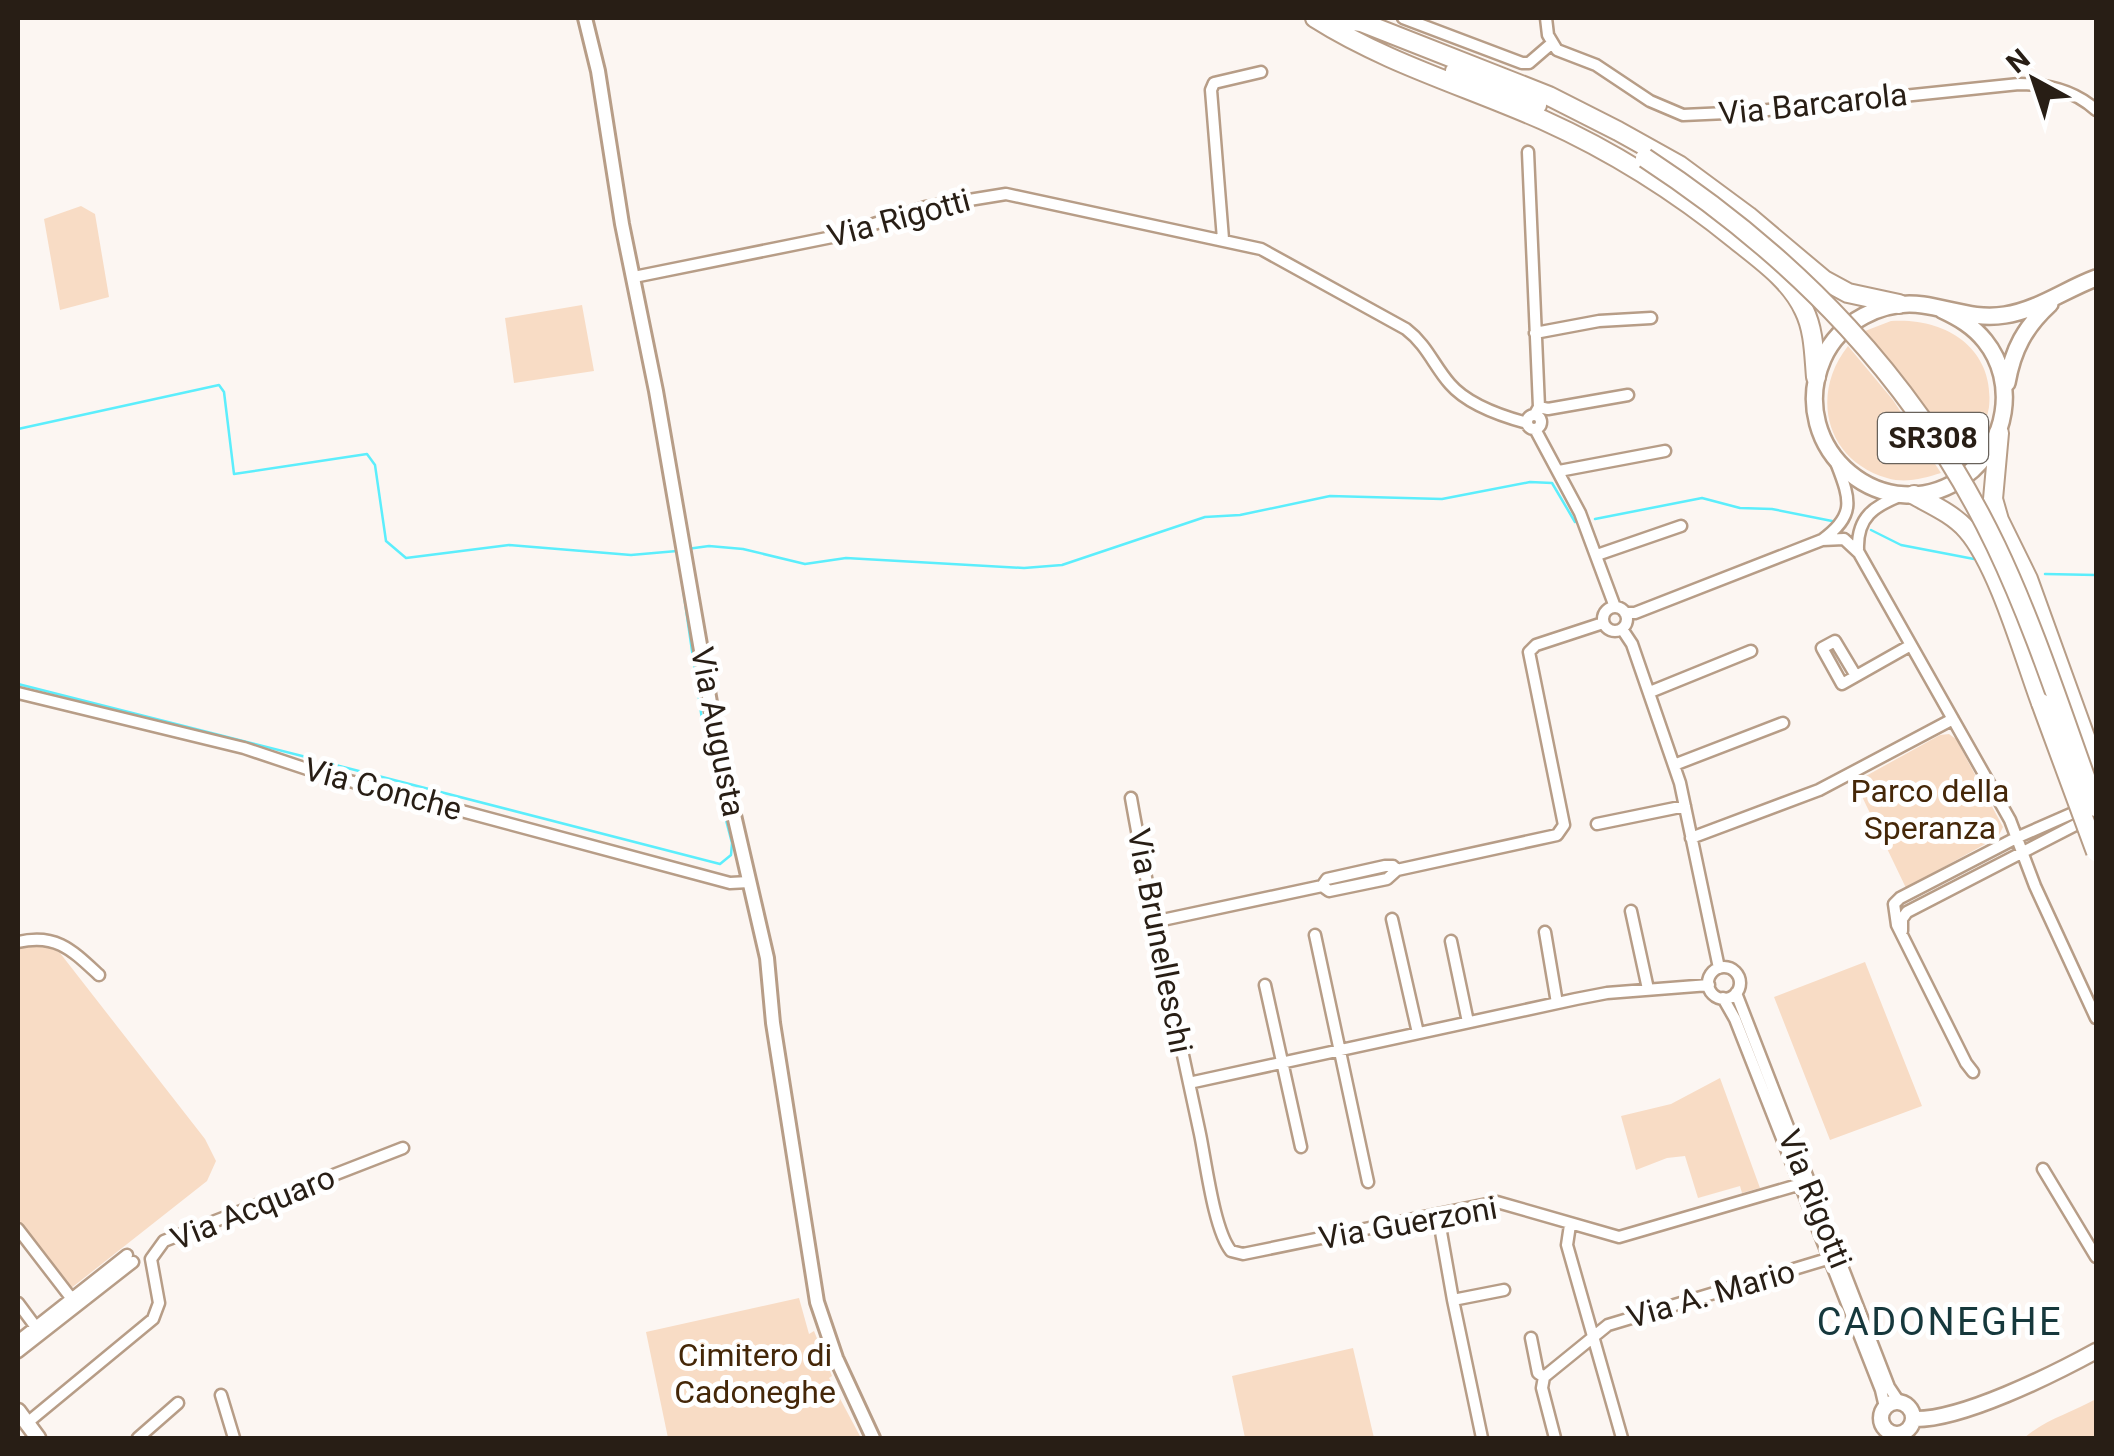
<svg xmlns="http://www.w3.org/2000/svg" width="2114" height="1456" font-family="Roboto,sans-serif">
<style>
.green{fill:#f8dcc5}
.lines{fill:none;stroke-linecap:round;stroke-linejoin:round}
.stream{stroke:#5ceefc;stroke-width:2.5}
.minor-casing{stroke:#b79d87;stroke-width:15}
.tertiary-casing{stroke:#b79d87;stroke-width:18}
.secondary-casing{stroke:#b79d87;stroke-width:19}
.primary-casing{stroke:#b79d87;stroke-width:20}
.trunk-casing{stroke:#b79d87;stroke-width:22}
.minor{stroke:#fff;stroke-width:10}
.tertiary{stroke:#fff;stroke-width:12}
.secondary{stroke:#fff;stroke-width:14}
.primary{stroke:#fff;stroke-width:15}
.trunk{stroke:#fff;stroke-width:18}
.trunk-bridge-casing{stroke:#b79d87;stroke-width:22;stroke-linecap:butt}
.trunk-bridge{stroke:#fff;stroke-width:18}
.labels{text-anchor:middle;stroke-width:10;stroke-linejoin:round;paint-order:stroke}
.shield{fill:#fff;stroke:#68625b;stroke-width:2.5}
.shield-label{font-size:30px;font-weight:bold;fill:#281e15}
.street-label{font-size:32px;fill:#281e15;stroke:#fff}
.park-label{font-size:32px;fill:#452708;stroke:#fff}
.quarter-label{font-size:38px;letter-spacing:2.5px;fill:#16383c;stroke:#fff}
</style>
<rect width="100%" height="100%" fill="#fcf6f2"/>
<!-- green -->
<path class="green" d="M81,206L95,214L109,297L60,310L44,219Z
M582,305L594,371L514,383L505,318Z
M1891,321C1944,317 1995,347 1989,407C1986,428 1973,446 1960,462L1910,385L1865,331Z
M1848,346L1893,400L1941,473C1924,478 1906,484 1887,478C1825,460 1810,394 1848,346Z
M1949,734L1956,739L2003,827L1998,837L1906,888L1855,782L1940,735Z
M44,944L60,953L205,1139L216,1161L207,1181L70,1289L18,1219V948Z
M1865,962L1922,1106L1830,1140L1774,997Z
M1720,1078L1760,1188L1742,1193L1740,1186L1698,1198L1685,1156L1667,1158L1636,1170L1621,1116L1671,1104Z
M799,1298L809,1334L814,1331L832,1376L829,1378L861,1438H668L646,1332Z
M1353,1348L1374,1438H1245L1232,1376Z
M2096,1399V1438H2024C2046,1419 2071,1413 2096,1399Z"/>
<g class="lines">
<!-- stream -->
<path class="stream" d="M18,429L219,385L224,392L234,474L367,454L375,465L386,541L406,558L509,545L631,555L677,551
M1595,519L1702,498L1740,508L1772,509L1832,521
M1871,530L1901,545L1974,559
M687,549L709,546L743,549L805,564L846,558L1024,568L1062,565L1205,517L1240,515L1330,496L1442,499L1530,482L1552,483L1575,522
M2045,574L2096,575
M18,684L310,758
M324,762L720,864L731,855L732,843L705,740L681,575"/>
<defs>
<path id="minor" d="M1403,18L1522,63H1529L1551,44
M1546,18L1548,35L1557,50L1596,65L1650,101L1683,115L1749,112L2019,84C2048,84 2074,90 2096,110
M1528,152L1539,407L1535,414
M1223,239L1211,90L1214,83L1261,72
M634,277L837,236L926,207L1006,194L1261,249L1406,329C1427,345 1434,366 1450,384C1468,405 1501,416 1527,423
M1535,333L1599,321L1651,318
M1539,407L1548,409L1628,395
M1527 422a7 7 0 1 1 14 0a7 7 0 1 1-14 0Z
M1535,429L1580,513L1615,607
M1559,471L1665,451
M1822,540L1844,539L1859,553L2010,820L2035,886L2096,1018
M1858,549C1857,517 1874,506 1902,495
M1597,555L1681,526
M1603 619a12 12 0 1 1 24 0a12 12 0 1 1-24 0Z
M1625,613H1635L1822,540C1855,516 1851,501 1837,465
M1622,629L1632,644L1680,783L1719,968
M1856,676L1835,641L1822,648L1842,684L1911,645
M1650,692L1751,651
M18,693L244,748L316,772L730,883L749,882
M1674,765L1783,723
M1131,798C1151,911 1176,1022 1200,1134C1206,1163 1214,1230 1231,1251L1243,1254L1497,1202L1619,1237L1808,1182
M1597,824L1685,806
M1691,838L1819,790L1953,719
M1322,886L1329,891L1387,879L1397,870
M1631,911L1648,989
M1392,919L1418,1033
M1153,922L1322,886L1327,879L1385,866H1393L1397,870L1557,835L1564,825L1529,652L1536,645L1603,623
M1902,931V919L1907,912L2087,819
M1545,932L1557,1003
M1315,935L1368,1182
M1451,941L1468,1022
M18,942C56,933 72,950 99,975
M1708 983a16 16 0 1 1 32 0a16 16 0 1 1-32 0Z
M1265,985L1301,1147
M1736,993L1889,1387L1899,1402
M1723,998L1735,1019L1881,1390L1885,1407
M1973,1072L1966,1063L1897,925L1894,904L1900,898L2016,838L2082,809
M1189,1083L1576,999L1607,993L1709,985
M2043,1169L2096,1257
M1438,1215L1453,1300
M1570,1225L1567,1245L1622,1438
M18,1229L75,1303
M18,1303L38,1330
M1531,1338L1538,1373L1544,1377
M18,1341L127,1255
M18,1352L133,1262
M1544,1377L1608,1325L1834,1257
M1544,1377L1542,1388L1555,1438
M221,1395L234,1438
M27,1423L153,1319L159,1303L151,1259L164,1241L403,1148
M138,1438L178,1403
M1482,1438L1453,1300L1504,1290"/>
<path id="tertiary" d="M585,18L598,71L622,224L656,391L716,737L767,958L773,1023L817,1302L836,1358L873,1438"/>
<path id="secondary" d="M1881 1418a16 16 0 1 1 32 0a16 16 0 1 1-32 0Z
M18,1411L38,1438
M1913,1419C1960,1421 2054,1374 2096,1351"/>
<path id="primary" d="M1942,310C1959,318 1973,326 1985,341C2018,382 2007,445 1965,476C1886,534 1784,449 1823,359C1839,322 1883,299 1923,305C1951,309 1976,320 2005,315C2038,310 2066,289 2096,278
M2007,383C2013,349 2025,327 2050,304"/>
<path id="trunk" d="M1315,18C1386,63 1466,86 1543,120C1612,151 1677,192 1736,240C1761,260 1790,280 1804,310C1814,330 1814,354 1816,377
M1336,18L1361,22L1549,96L1618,131L1679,165L1748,216L1824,280L1848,293L1899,304
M1455,71L1537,105
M1999,433L1993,499L1999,520L2028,579L2096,767
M1914,495C1932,505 1953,514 1967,530C1998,565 2024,657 2041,703"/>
</defs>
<!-- minor casing -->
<use href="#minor" class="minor-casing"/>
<!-- tertiary casing -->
<use href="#tertiary" class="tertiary-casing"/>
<!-- secondary casing -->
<use href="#secondary" class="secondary-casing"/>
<!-- primary casing -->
<use href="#primary" class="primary-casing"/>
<!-- trunk casing -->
<use href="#trunk" class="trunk-casing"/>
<!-- minor -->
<use href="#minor" class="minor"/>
<!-- tertiary -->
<use href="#tertiary" class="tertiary"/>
<!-- secondary -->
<use href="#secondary" class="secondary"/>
<!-- primary -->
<use href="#primary" class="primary"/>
<!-- trunk -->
<use href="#trunk" class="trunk"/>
<defs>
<path id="trunk-bridge" d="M1645,158C1796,257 1917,381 1996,546C2036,630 2064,720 2096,807
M2041,703L2096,852"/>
</defs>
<!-- trunk-bridge casing -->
<use href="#trunk-bridge" class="trunk-bridge-casing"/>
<!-- trunk-bridge -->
<use href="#trunk-bridge" class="trunk-bridge"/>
</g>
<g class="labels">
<!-- shield labels -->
<rect class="shield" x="1878" y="413" width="110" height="50" rx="8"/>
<g class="shield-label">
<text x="1933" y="448">SR308</text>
</g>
<!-- street labels -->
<g class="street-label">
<text transform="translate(1813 104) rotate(-6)" y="11">Via Barcarola</text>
<text transform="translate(899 218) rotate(-15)" y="11">Via Rigotti</text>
<text transform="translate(718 732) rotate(79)" y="11">Via Augusta</text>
<text transform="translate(383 789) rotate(15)" y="11">Via Conche</text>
<text transform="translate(1160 941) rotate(79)" y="11">Via Brunelleschi</text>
<text transform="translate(1815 1199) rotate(68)" y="11">Via Rigotti</text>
<text transform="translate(253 1208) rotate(-22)" y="11">Via Acquaro</text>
<text transform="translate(1408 1223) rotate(-10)" y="11">Via Guerzoni</text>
<text transform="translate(1711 1294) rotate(-16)" y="11">Via A. Mario</text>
</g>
<!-- park labels -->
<g class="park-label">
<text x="1930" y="802">Parco della<tspan x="1930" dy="37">Speranza</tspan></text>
<text x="755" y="1366">Cimitero di<tspan x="755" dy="37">Cadoneghe</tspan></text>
</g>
<!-- quarter labels -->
<g class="quarter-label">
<text x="1940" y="1335">CADONEGHE</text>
</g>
</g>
<!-- border -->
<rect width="2114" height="1456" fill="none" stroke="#281e15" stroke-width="40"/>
<!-- north arrow -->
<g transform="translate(2034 80) rotate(320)" stroke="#ffffff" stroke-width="8" paint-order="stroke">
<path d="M0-8L18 38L0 25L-18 38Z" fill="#281e15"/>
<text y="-15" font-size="28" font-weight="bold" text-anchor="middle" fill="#281e15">N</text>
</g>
</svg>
